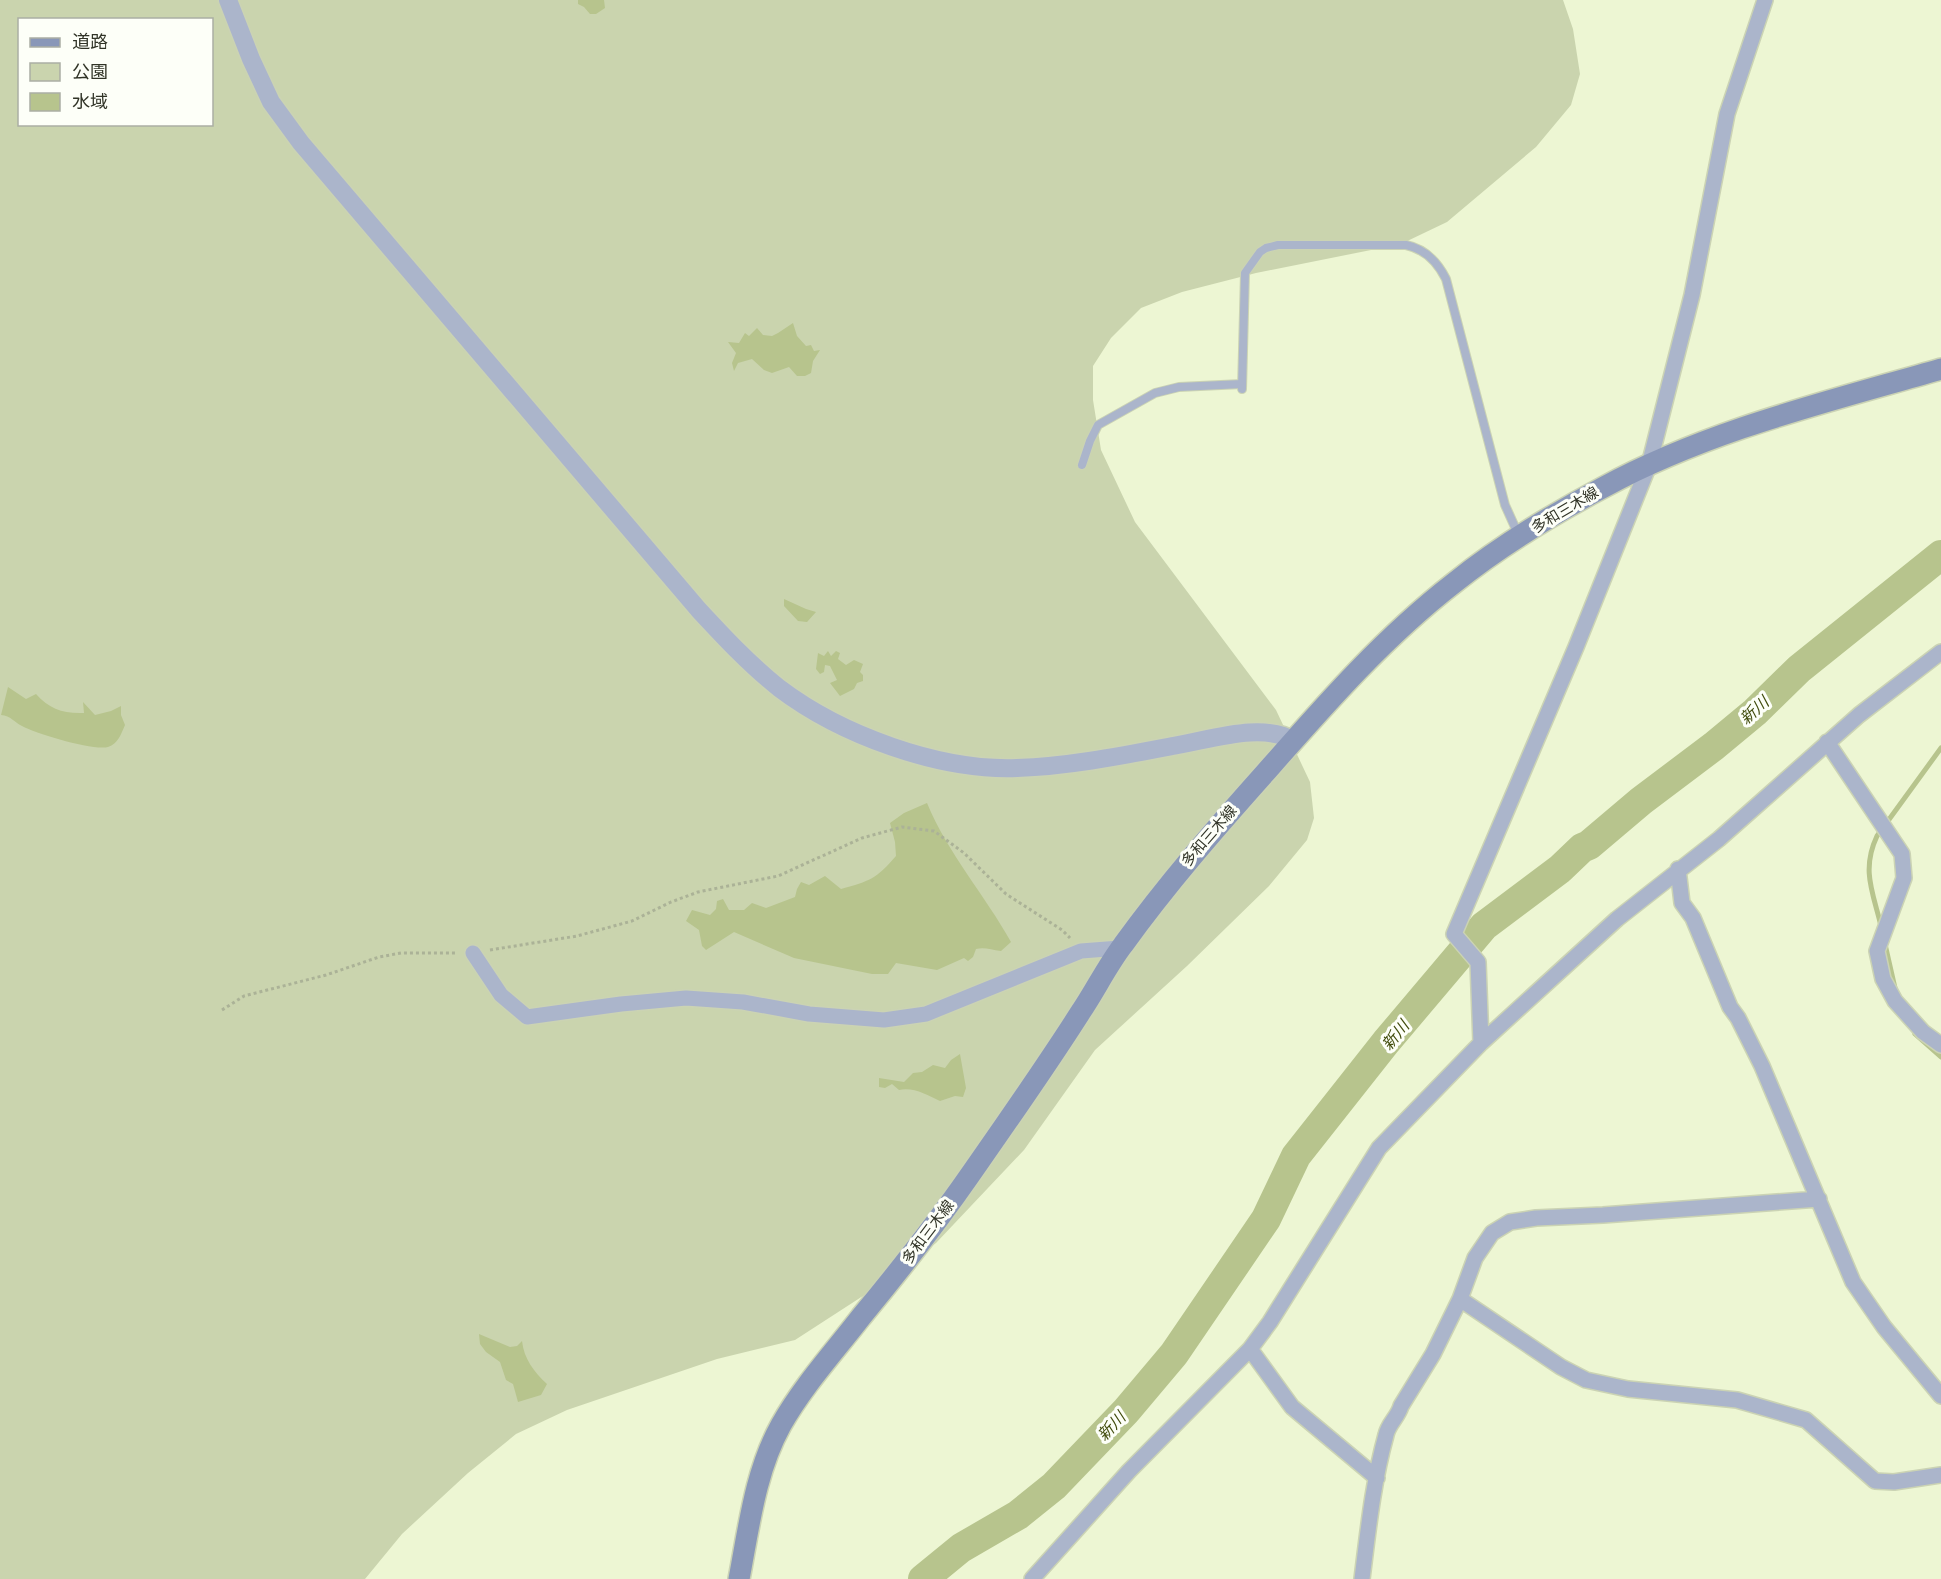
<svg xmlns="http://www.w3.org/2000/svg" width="1941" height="1579" font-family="'DM Sans','Noto Sans JP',sans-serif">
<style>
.green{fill:#cad4ae;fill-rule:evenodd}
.water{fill:#b7c48d}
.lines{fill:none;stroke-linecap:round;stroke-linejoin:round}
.stream{stroke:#b7c48d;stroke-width:5}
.river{stroke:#b7c48d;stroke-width:30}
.service-casing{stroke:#cbd3b4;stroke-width:10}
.minor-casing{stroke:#cbd3b4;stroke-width:18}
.tertiary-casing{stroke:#cbd3b4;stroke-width:21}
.secondary-casing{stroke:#cbd3b4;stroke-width:24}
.path{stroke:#abb297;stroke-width:3;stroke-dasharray:3 3;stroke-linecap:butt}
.service{stroke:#abb5cb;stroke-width:8}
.minor{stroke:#abb5cb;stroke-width:15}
.tertiary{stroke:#abb5cb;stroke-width:18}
.secondary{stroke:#8997b8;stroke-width:21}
.labels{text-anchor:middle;stroke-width:6;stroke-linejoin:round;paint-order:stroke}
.street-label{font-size:15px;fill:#313427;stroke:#fdfff8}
.water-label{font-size:16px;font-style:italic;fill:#424d0e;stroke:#fdfff8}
</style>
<rect width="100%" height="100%" fill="#edf6d3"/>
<!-- green -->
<path class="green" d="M0,0H1563L1573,29L1580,74L1571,105L1536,147L1447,222L1401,244L1256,273L1182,292L1141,308L1111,338L1093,366V400L1101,450L1135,522L1276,710L1310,782L1314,818L1307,840L1269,886L1187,966L1095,1050L1024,1150L936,1243L866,1294L795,1340L717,1359L567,1410L516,1434L468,1473L402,1534L365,1579H0ZM20,20H212V124H20Z"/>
<!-- water -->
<path class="water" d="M578,0H604L605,8L596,14H590L584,7L578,4Z
M793,323L797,336L806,346L811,345L814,351L820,350L813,361L811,373L805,376H797L789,367L772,373L764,370L752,359L738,363L734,371L732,363L736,353L728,342L739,343L745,333L749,336L757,328L763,335L772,336L778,333Z
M784,599L806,609L816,612L807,622L798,621L784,606Z
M828,651L831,656L836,651L840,653L838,659L846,665L854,660L863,664L860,672L863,675V681L857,683L854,689L840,696L830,683L837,680L830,666L825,665L824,672L820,674L816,669L818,653L824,656Z
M8,687L26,699L36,694C49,709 64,714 84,713L83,702L95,715L111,711L121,706V715L125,725C121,734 118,744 108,747C94,751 37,734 22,726C14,722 11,716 1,715Z
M927,803C948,854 985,895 1011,942L1001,951C991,950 985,947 976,949L973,957L968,961L964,958L937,970L896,963L888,974H872L794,958L734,932L706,950L702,946L699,930L686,921L692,910L710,915L716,909L717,901L723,899L729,910H744L752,903L766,908L795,897L797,889L801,882L809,885L825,876L841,889C870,881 876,879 896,856L895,842L890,823L904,813Z
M960,1054L966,1088L963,1097L955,1096L940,1101C927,1095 914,1087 899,1090L892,1084L885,1088L879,1087V1078L904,1082L913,1073L922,1072L933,1065L945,1068L951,1060Z
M479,1334L510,1347L517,1346L522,1341C524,1359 534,1372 547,1384L541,1395L518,1402L513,1384L506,1380L500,1362L486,1352L480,1344Z"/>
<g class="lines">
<!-- stream -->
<path class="stream" d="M1881,926C1873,892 1861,870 1877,836L1941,748
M1885,944L1895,988
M1915,1034L1941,1057"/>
<!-- river -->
<path class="river" d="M923,1579L961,1548L1018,1515L1054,1486L1126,1411L1174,1354L1266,1219L1296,1156L1386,1042L1484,926L1560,869L1582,848L1589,845L1641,801L1714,746L1755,712L1799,669L1941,555"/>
<defs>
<path id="service" d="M1242,389L1245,273L1260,252L1266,248L1278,245H1406C1425,249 1437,261 1446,279L1505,505L1519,536
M1082,465L1090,441L1098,425L1155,393L1179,387L1242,384"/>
<path id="minor" d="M1827,742L1902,854L1904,878L1877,951L1883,979L1895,1001L1923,1032L1941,1045
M1678,869L1682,903L1693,918L1730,1007L1738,1018L1762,1066L1853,1282L1884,1327L1941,1396
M473,953L501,995L527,1017L621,1004L686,998L743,1002L809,1014L884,1020L926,1014L1081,951L1120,948
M1481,1043L1478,962L1454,934L1576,647L1649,465L1692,295L1727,114L1765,0
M1460,1299L1561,1367L1586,1380L1628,1389L1737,1400L1806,1420L1875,1481L1894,1482L1941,1475
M1250,1349L1292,1407L1377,1478
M1032,1579L1129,1471L1250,1349L1270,1322L1379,1148L1481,1043L1617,919L1719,839L1859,715L1941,652
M1362,1579C1368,1531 1373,1482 1386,1435C1388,1424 1398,1417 1401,1406L1433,1354L1460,1299L1475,1258L1492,1233L1510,1222L1536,1218L1603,1215L1819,1199"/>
<path id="tertiary" d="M228,0L251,59L271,102L301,143L698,609C724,637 749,664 779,688C841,735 939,771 1017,768C1071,766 1125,755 1178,745C1213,739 1263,722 1294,741"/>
<path id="secondary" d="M739,1579C749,1527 755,1472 781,1425C803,1386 834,1352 861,1317C899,1271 936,1224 970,1175C1007,1122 1045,1068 1080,1013C1095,991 1107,966 1123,945C1167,884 1216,828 1265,773C1324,706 1383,638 1454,583C1500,546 1553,514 1604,487C1709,430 1827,402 1941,369"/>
</defs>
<!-- service casing -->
<use href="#service" class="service-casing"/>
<!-- minor casing -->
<use href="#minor" class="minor-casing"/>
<!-- tertiary casing -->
<use href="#tertiary" class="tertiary-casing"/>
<!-- secondary casing -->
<use href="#secondary" class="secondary-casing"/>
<!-- path -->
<path class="path" d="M490,950L577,936L632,921L671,902L698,892L778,876L862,838L902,827L934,831L964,853L1006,894L1062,930L1070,938
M222,1010L244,996L326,975L379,957L401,953H457"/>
<!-- service -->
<use href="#service" class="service"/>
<!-- minor -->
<use href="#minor" class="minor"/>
<!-- tertiary -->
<use href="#tertiary" class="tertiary"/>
<!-- secondary -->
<use href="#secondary" class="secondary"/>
</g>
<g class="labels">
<!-- street labels -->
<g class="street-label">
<text transform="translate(1565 510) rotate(-31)" y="5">多和三木線</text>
<text transform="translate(1209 836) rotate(-49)" y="5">多和三木線</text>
<text transform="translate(928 1232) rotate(-53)" y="5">多和三木線</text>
</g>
<!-- water labels -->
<g class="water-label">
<text transform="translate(1754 710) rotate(-42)" y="6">新川</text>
<text transform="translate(1395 1035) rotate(-51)" y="6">新川</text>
<text transform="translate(1111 1426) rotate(-47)" y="6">新川</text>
</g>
</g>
<!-- legend -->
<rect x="18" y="18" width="195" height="108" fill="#fdfff8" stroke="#abaea4" stroke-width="1.5"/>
<rect x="30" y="38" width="30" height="9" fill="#8997b8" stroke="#abaea4" stroke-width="1.5"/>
<text x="72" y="48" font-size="18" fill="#313427">道路</text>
<rect x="30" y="63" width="30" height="18" fill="#cad4ae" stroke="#abaea4" stroke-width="1.5"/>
<text x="72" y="78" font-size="18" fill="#313427">公園</text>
<rect x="30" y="93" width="30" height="18" fill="#b7c48d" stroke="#abaea4" stroke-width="1.5"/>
<text x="72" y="108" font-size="18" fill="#313427">水域</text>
</svg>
